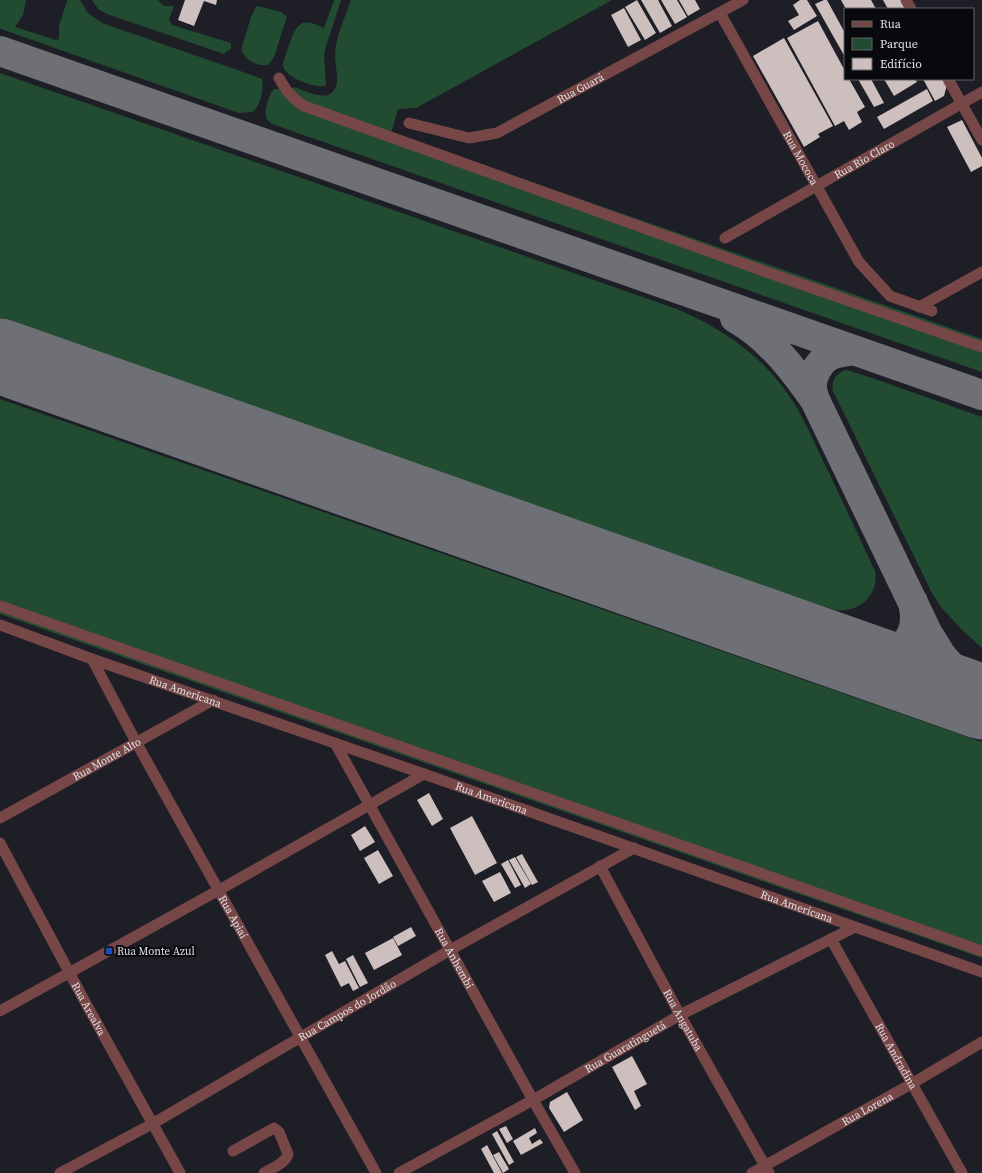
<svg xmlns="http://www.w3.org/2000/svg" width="982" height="1173" font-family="'Source Serif 4',serif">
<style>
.green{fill:#214c32}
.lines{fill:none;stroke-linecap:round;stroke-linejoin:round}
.taxiway{stroke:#6e7076;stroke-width:30}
.runway{stroke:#6e7076;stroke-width:75}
.building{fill:#ccbfbd}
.minor{stroke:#774646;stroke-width:11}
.transit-dot{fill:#1a4fb4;stroke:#08090c;stroke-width:1.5}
.labels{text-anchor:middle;stroke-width:4;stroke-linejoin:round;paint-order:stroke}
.street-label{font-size:11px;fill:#e1e2e7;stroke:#08090c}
.poi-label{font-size:11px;fill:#e1e2e7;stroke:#08090c;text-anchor:start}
</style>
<rect width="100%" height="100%" fill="#1d1e26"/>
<!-- green -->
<path class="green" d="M0,0H26L23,15L15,27L56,40L59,39V26L67,1L68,0H80L87,12L102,23L260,78L262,79C264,89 261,104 253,112L239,113L1,29L0,28Z
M92,0H158L164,6H174L169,19L172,25L231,43V49L227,51L224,54L107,14L98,9Z
M334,0H341L326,46L324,55L326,84L325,86C314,88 282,77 283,64C286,55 293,25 303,23C310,21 319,26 324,28Z
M351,0H612L416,108L398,109L391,133L982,339V372L272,124C260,116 268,103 271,92L274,89H292L294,87C302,90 323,99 330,94C342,87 335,68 335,57C335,37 345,18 351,0Z
M258,6L281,12L287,17L274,57L268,65C256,66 247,61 241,50L251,17L256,7Z
M0,73L677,309C727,331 764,357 794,403C807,424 817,449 828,471C844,504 859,537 875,571C879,596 859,613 835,610L759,585L611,532L0,318Z
M847,370L878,380L982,417V648L961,629L941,607L932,593L833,391C831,381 836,372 847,370Z
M0,399L982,742V958L0,614Z"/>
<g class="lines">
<!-- taxiway -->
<path class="taxiway" d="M0,51L982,395
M735,318C769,337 793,369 815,400L928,634L941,655L959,676L982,697
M815,400C814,396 812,392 812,388C811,376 819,362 829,356C837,352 845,352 854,350
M864,661C869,661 875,661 880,660C900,655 915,638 915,618C915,613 914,607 913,602"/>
<!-- runway -->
<path class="runway" d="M0,356L982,702"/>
</g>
<!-- building -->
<path class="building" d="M185,0H217L216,5L204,1L194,26L178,20Z
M637,0L656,33L645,40L625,7Z
M641,0H658L672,26L660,33Z
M661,0H677L687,17L675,24Z
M679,0H695L700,9L688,16Z
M800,0H807L817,16L794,30L788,21L799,15L793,5Z
M824,0H827L845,33V57L815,4Z
M841,0H871L876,9H846Z
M883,0H901L906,9H888Z
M624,8L641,40L628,47L611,15Z
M818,21L845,71V79H849L865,107L857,112L862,122L849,130L844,121L835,126L787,38Z
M784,38L833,126L818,134L820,137L804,147L753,56Z
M858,79H871L884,103L874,107Z
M884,79H915L917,82L894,96Z
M923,79H944L947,85L944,96L935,101Z
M927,89L933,101L884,129L877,117Z
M962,120L982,158V166L971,172L947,127Z
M429,793L443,819L432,826L417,800Z
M472,816L497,863L475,875L450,828Z
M365,826L375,842L360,851L351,835Z
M378,850L393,876L379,884L364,858Z
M522,854L538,882L532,885L516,857Z
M515,857L531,884L525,888L509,860Z
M508,860L521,885L515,888L501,864Z
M500,872L511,893L494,902L482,881Z
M411,927L416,936L398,946L393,937Z
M393,938L402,955L374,970L365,953Z
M332,951L349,983L341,987L325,955Z
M353,955L368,983L360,987L346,959Z
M345,961L359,988L353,991L339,964Z
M632,1056L647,1084L634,1091L641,1106L635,1110L612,1067Z
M567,1092L583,1120L564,1132L549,1108L550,1102Z
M506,1126L513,1139L507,1143L499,1129Z
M535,1128L537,1133L529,1138L532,1144L540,1139L543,1143L521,1155L513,1141Z
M497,1131L514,1162L509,1165L492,1134Z
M487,1145L502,1173H494L481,1149Z
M499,1152L509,1169L503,1173L493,1155Z"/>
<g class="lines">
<!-- minor -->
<g class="minor">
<path d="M906,0L911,9"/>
<path id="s1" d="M720,13L859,262L890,296L932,311"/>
<path d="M279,78C286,90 292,99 304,106L772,274L982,347"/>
<path d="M948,79L982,140"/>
<path id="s2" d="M409,123L469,138L497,133L743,0"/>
<path id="s3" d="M725,238L982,92"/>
<path d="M919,307L982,272"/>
<path d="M0,606L982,951"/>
<path id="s4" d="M0,625L92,659L424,774L982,972"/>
<path id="s5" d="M92,659L136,742L376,1173"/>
<path id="s6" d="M335,743L450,950L533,1100L575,1173"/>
<path id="s7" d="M0,818L213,700"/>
<path id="s8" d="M0,843L84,1000L180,1173"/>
<path id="s9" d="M600,866L680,1015L769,1173"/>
<path id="s10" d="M831,939L962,1173"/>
<path d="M0,1011L219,890L424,774"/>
<path d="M233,1151L274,1128L279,1132L288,1154C285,1164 272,1168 264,1173"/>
<path id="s11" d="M60,1173L152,1124L450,950L634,848"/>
<path id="s12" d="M399,1173L533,1100L680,1015L855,927"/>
<path id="s13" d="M752,1173L913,1083L982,1042"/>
</g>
</g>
<!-- markers -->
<rect class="transit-dot" x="105" y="947" width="8" height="8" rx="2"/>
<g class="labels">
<!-- street labels -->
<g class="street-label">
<text dy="4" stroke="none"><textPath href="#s2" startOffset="185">Rua Guará</textPath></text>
<text dy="4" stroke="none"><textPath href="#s1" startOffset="166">Rua Mococa</textPath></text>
<text dy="4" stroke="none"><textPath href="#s3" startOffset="160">Rua Rio Claro</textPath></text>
<text dy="4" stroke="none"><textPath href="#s4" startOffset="197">Rua Americana</textPath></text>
<text dy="4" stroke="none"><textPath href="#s7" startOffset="122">Rua Monte Alto</textPath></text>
<text dy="4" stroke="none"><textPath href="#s4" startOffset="521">Rua Americana</textPath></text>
<text dy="4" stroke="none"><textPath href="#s4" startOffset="845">Rua Americana</textPath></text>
<text dy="4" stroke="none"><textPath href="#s5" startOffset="294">Rua Apiaí</textPath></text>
<text dy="4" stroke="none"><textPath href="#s6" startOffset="246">Rua Anhembi</textPath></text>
<text dy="4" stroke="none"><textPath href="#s8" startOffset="188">Rua Arealva</textPath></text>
<text dy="4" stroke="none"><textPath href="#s11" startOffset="330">Rua Campos do Jordão</textPath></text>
<text dy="4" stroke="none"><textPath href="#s9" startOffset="175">Rua Angatuba</textPath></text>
<text dy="4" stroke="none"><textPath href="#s12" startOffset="259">Rua Guaratinguetá</textPath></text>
<text dy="4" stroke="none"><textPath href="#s10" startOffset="134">Rua Andradina</textPath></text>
<text dy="4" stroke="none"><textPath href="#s13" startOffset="132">Rua Lorena</textPath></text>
</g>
<!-- poi labels -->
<g class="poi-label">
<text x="117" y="955">Rua Monte Azul</text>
</g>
</g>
<!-- legend -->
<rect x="844" y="8" width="130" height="72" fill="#08090c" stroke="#5f6064"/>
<rect x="852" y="21" width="20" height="6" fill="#774646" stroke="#5f6064"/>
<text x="880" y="28" font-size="12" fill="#e1e2e7">Rua</text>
<rect x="852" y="38" width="20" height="12" fill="#214c32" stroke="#5f6064"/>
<text x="880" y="48" font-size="12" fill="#e1e2e7">Parque</text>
<rect x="852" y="58" width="20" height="12" fill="#ccbfbd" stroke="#5f6064"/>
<text x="880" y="68" font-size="12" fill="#e1e2e7">Edifício</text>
</svg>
